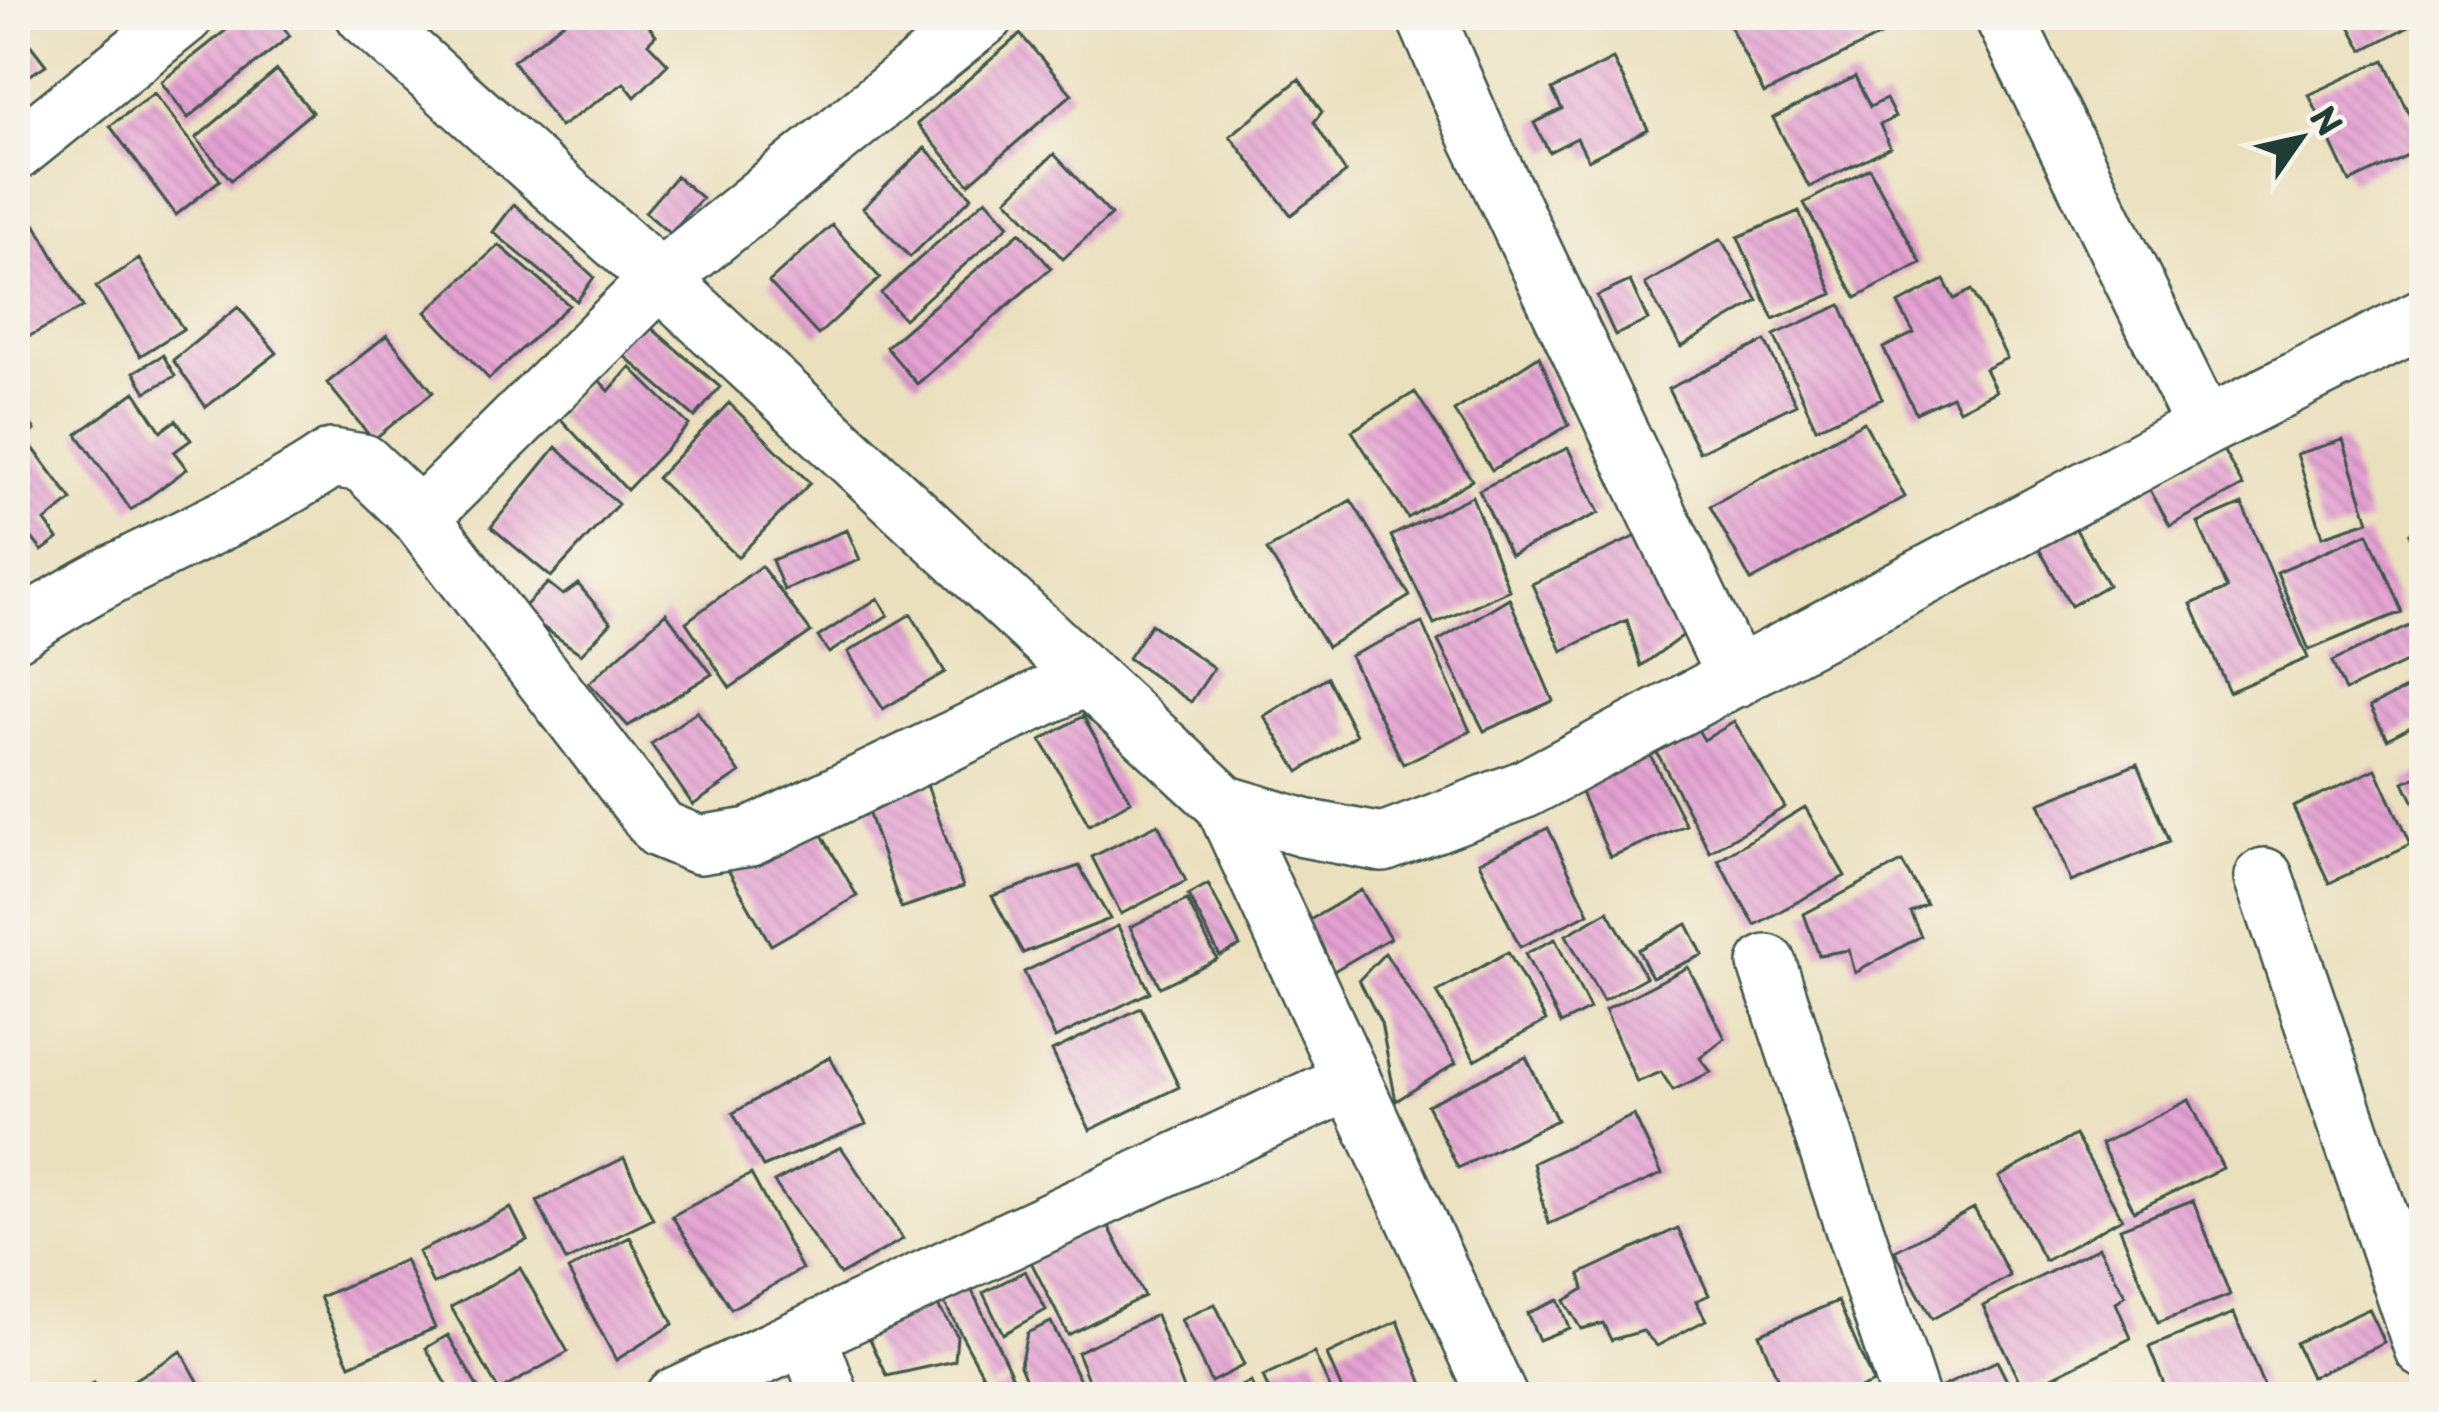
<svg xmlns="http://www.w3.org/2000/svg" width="2439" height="1412" font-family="'Playpen Sans',sans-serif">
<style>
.building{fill:url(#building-back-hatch)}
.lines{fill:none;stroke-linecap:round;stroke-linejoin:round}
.street-casing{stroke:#3e5549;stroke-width:62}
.street{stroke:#fff;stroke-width:57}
</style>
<defs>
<pattern id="building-back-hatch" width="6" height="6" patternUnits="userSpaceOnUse" patternTransform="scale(3)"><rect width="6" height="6" fill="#e5a1d3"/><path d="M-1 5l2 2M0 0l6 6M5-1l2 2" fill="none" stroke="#b984ac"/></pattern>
</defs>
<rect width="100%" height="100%" fill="#f7f3e8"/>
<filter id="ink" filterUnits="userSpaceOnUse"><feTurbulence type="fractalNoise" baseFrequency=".00833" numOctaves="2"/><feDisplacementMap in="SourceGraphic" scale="24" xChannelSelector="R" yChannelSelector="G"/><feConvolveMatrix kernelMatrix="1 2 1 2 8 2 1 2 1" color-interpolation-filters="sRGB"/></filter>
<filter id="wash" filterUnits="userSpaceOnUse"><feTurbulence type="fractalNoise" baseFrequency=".004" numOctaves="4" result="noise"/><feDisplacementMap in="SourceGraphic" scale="48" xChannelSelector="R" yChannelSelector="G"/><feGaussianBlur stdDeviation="2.7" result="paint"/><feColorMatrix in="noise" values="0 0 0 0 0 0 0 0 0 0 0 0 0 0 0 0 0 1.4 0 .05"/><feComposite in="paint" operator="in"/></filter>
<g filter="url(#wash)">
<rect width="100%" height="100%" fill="#ebe0be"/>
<g id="blocks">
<!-- building -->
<path class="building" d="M245,15H274L290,36L188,118L161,82Z
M573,15H640L656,35L648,43L668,64L635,97L624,83L560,127L513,61Z
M1742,15H1922L1764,94L1728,22Z
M2344,15H2424V18L2363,50Z
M15,25L46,65L15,85Z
M1020,34L1072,94L969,184L917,124Z
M1613,59L1648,129L1588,160L1577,138L1549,152L1534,123L1562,109L1552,90Z
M2384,60L2424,147L2350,182L2309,95Z
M277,70L312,112L231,180L196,138Z
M1855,77L1870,107L1886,99L1895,117L1880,125L1890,147L1809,187L1773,118Z
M1299,79L1322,112L1314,122L1346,173L1291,215L1230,136Z
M154,93L220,180L176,215L110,126Z
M925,148L972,197L910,257L863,208Z
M1054,154L1111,215L1063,259L1007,199Z
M1869,168L1921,263L1856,298L1804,203Z
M676,176L702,198L670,234L645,212Z
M986,199L1009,225L904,319L881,293Z
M514,204L594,277L577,301L493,232Z
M15,207L27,226L34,222L83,307L15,344Z
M1799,211L1833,294L1773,319L1738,237Z
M832,225L880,278L818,335L769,282Z
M1020,232L1051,268L917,384L886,347Z
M1721,239L1758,301L1681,347L1645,284Z
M499,245L569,305L489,379L426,312Z
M139,259L183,329L140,356L96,287Z
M1944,280L1954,299L1972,290L2007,358L1985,369L1996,391L1959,410L1952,396L1916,413L1883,348L1914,333L1898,304Z
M1630,281L1648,320L1615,335L1597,296Z
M1841,305L1882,399L1816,428L1774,335Z
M238,307L277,353L206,407L173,360Z
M634,313L720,387L695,417L609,343Z
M387,335L433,392L373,440L327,383Z
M1765,341L1796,404L1699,452L1668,389Z
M163,355L175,376L146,392L134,372Z
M1539,356L1569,425L1492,470L1454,411Z
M630,367L689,425L627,490L557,415L595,376L609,391Z
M135,392L161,431L176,420L191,440L174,452L187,469L131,510L77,434Z
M1415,392L1472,480L1408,518L1352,431Z
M15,400L35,430L15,443Z
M729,403L810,483L738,557L657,478Z
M1864,422L1905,497L1751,581L1710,506Z
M2343,440L2369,521L2323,536L2297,454Z
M556,447L618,504L551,577L491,527Z
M33,448L72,500L45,521L58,539L42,551L29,534L15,545V462Z
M1568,448L1599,513L1510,555L1479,490Z
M2222,448L2243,486L2170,526L2149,488Z
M1472,496L1509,590L1434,624L1391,536Z
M1351,500L1410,596L1327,647L1267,550Z
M2242,504L2308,658L2229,692L2191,604L2227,589L2198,523Z
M2074,526L2108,585L2071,606L2038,547Z
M2424,529V571L2409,534Z
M847,530L860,560L784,590L772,560Z
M2368,533L2401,612L2309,650L2277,572Z
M1637,536L1685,634L1641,666L1627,620L1562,651L1532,584Z
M761,566L811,632L730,688L686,622Z
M548,583L563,595L578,584L611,623L581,654L520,611Z
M878,598L888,615L829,653L818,637Z
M1509,598L1553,701L1484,731L1438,641Z
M666,613L712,674L628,726L589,683Z
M911,614L945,672L883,709L848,652Z
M2415,622L2424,642V653L2345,691L2332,662Z
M1422,623L1470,731L1403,764L1350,656Z
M1151,624L1214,668L1191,702L1128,658Z
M1327,677L1356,735L1299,772L1264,716Z
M2424,680V720L2387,739L2370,707Z
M697,711L740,773L693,805L651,744Z
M1083,716L1131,801L1089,825L1041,740Z
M1734,722L1785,807L1710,852L1653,745L1694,723L1704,740Z
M1643,741L1686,825L1610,857L1574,777Z
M2137,764L2169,842L2071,882L2039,803Z
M2376,769L2410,845L2329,883L2293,807Z
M2424,773V824L2404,782Z
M926,782L963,887L901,908L865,803Z
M1805,807L1845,876L1755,925L1718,860Z
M814,821L857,896L771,945L728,870Z
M1158,824L1186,881L1121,914L1092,857Z
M1548,828L1589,913L1520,947L1479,862Z
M1902,862L1926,904L1910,912L1921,936L1855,973L1849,950L1819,955L1804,914Z
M1079,866L1110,919L1023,953L992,896Z
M1208,884L1240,946L1220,956L1188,895Z
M1361,890L1390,938L1332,972L1303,924Z
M1187,900L1217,959L1160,987L1130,927Z
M1608,911L1646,977L1603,1001L1566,935Z
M1687,924L1703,955L1652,977L1638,950Z
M1118,926L1150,992L1055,1038L1024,972Z
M1555,939L1590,1009L1561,1024L1525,954Z
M1508,952L1546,1021L1475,1060L1437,992Z
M1385,953L1456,1063L1396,1101L1381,1023L1359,980Z
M1688,967L1725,1038L1700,1058L1711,1072L1673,1090L1661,1072L1637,1082L1605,1010Z
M1141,1008L1179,1087L1090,1130L1052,1051Z
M830,1057L866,1124L763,1167L733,1113Z
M1526,1057L1557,1120L1458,1168L1427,1105Z
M2189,1100L2223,1168L2134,1211L2101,1144Z
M1634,1115L1662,1174L1549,1224L1533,1163Z
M2075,1135L2122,1218L2045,1261L1999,1177Z
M841,1147L903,1239L840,1275L774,1182Z
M624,1158L653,1219L566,1261L537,1201Z
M751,1174L802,1269L731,1309L672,1216Z
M2193,1200L2230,1295L2158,1323L2120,1228Z
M511,1208L527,1240L433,1284L418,1252Z
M1974,1208L2010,1276L1932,1319L1895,1251Z
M1105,1219L1144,1296L1068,1335L1029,1258Z
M1678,1228L1709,1295L1696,1301L1706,1320L1657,1346L1643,1331L1611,1340L1603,1323L1581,1329L1564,1301L1584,1289L1580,1274Z
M630,1237L673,1324L616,1360L568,1270Z
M2099,1247L2125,1295L2116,1303L2131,1338L2024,1391L1983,1306Z
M405,1260L435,1328L350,1365L320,1297Z
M520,1268L568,1352L499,1391L451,1307Z
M1025,1271L1046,1310L1003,1334L983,1293Z
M968,1282L1012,1375L989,1386L940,1295Z
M1558,1300L1569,1328L1539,1340L1527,1313Z
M1838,1301L1873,1383L1841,1397H1785L1759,1334Z
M936,1303L957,1335L955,1361L887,1376L869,1337Z
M1215,1304L1244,1365L1211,1382L1181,1320Z
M2369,1309L2385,1343L2311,1377L2295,1343Z
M2234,1313L2268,1397H2169L2149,1347Z
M1156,1315L1187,1397H1095L1077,1352Z
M1398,1321L1428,1397H1345L1327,1355Z
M1051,1322L1088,1397H1033L1020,1365L1027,1333Z
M448,1335L483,1397H454L426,1348Z
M181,1351L207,1397H106Z
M1314,1353L1334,1397H1272L1263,1377Z
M1997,1361L2015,1397H1947L1942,1387Z
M1251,1382L1257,1397H1214Z
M94,1383L102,1397H69Z
M1007,1383L1015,1397H977Z"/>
</g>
</g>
<g filter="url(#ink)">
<use href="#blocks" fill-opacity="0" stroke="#3e5549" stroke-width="3"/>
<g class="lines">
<defs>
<path id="street" d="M365,15L660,279L1224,804L1304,828L1383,843L1525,789L2205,427L2424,317
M1425,15L1474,128L1736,678
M2003,15L2205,427
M15,152L185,15
M420,517L660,279L986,15
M15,632C52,608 88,586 127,567C196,532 268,502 332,458L363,463L420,517L660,829L699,845L750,837L1087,676
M1224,804L1498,1397
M2264,877L2424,1349
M1767,964L1910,1397
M807,1335L830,1397
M674,1397L1352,1080"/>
</defs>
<!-- street casing -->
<use href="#street" class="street-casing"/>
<!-- street -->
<use href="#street" class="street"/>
</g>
</g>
<!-- margin -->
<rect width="2439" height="1412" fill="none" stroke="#f7f3e8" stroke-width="60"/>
<!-- north arrow -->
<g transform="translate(2301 138) rotate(56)" stroke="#f7f3e8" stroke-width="9" paint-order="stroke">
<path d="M0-9L21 45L0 30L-21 45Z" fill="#1f3d34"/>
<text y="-18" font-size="33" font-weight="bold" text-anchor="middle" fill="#1f3d34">N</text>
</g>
</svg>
